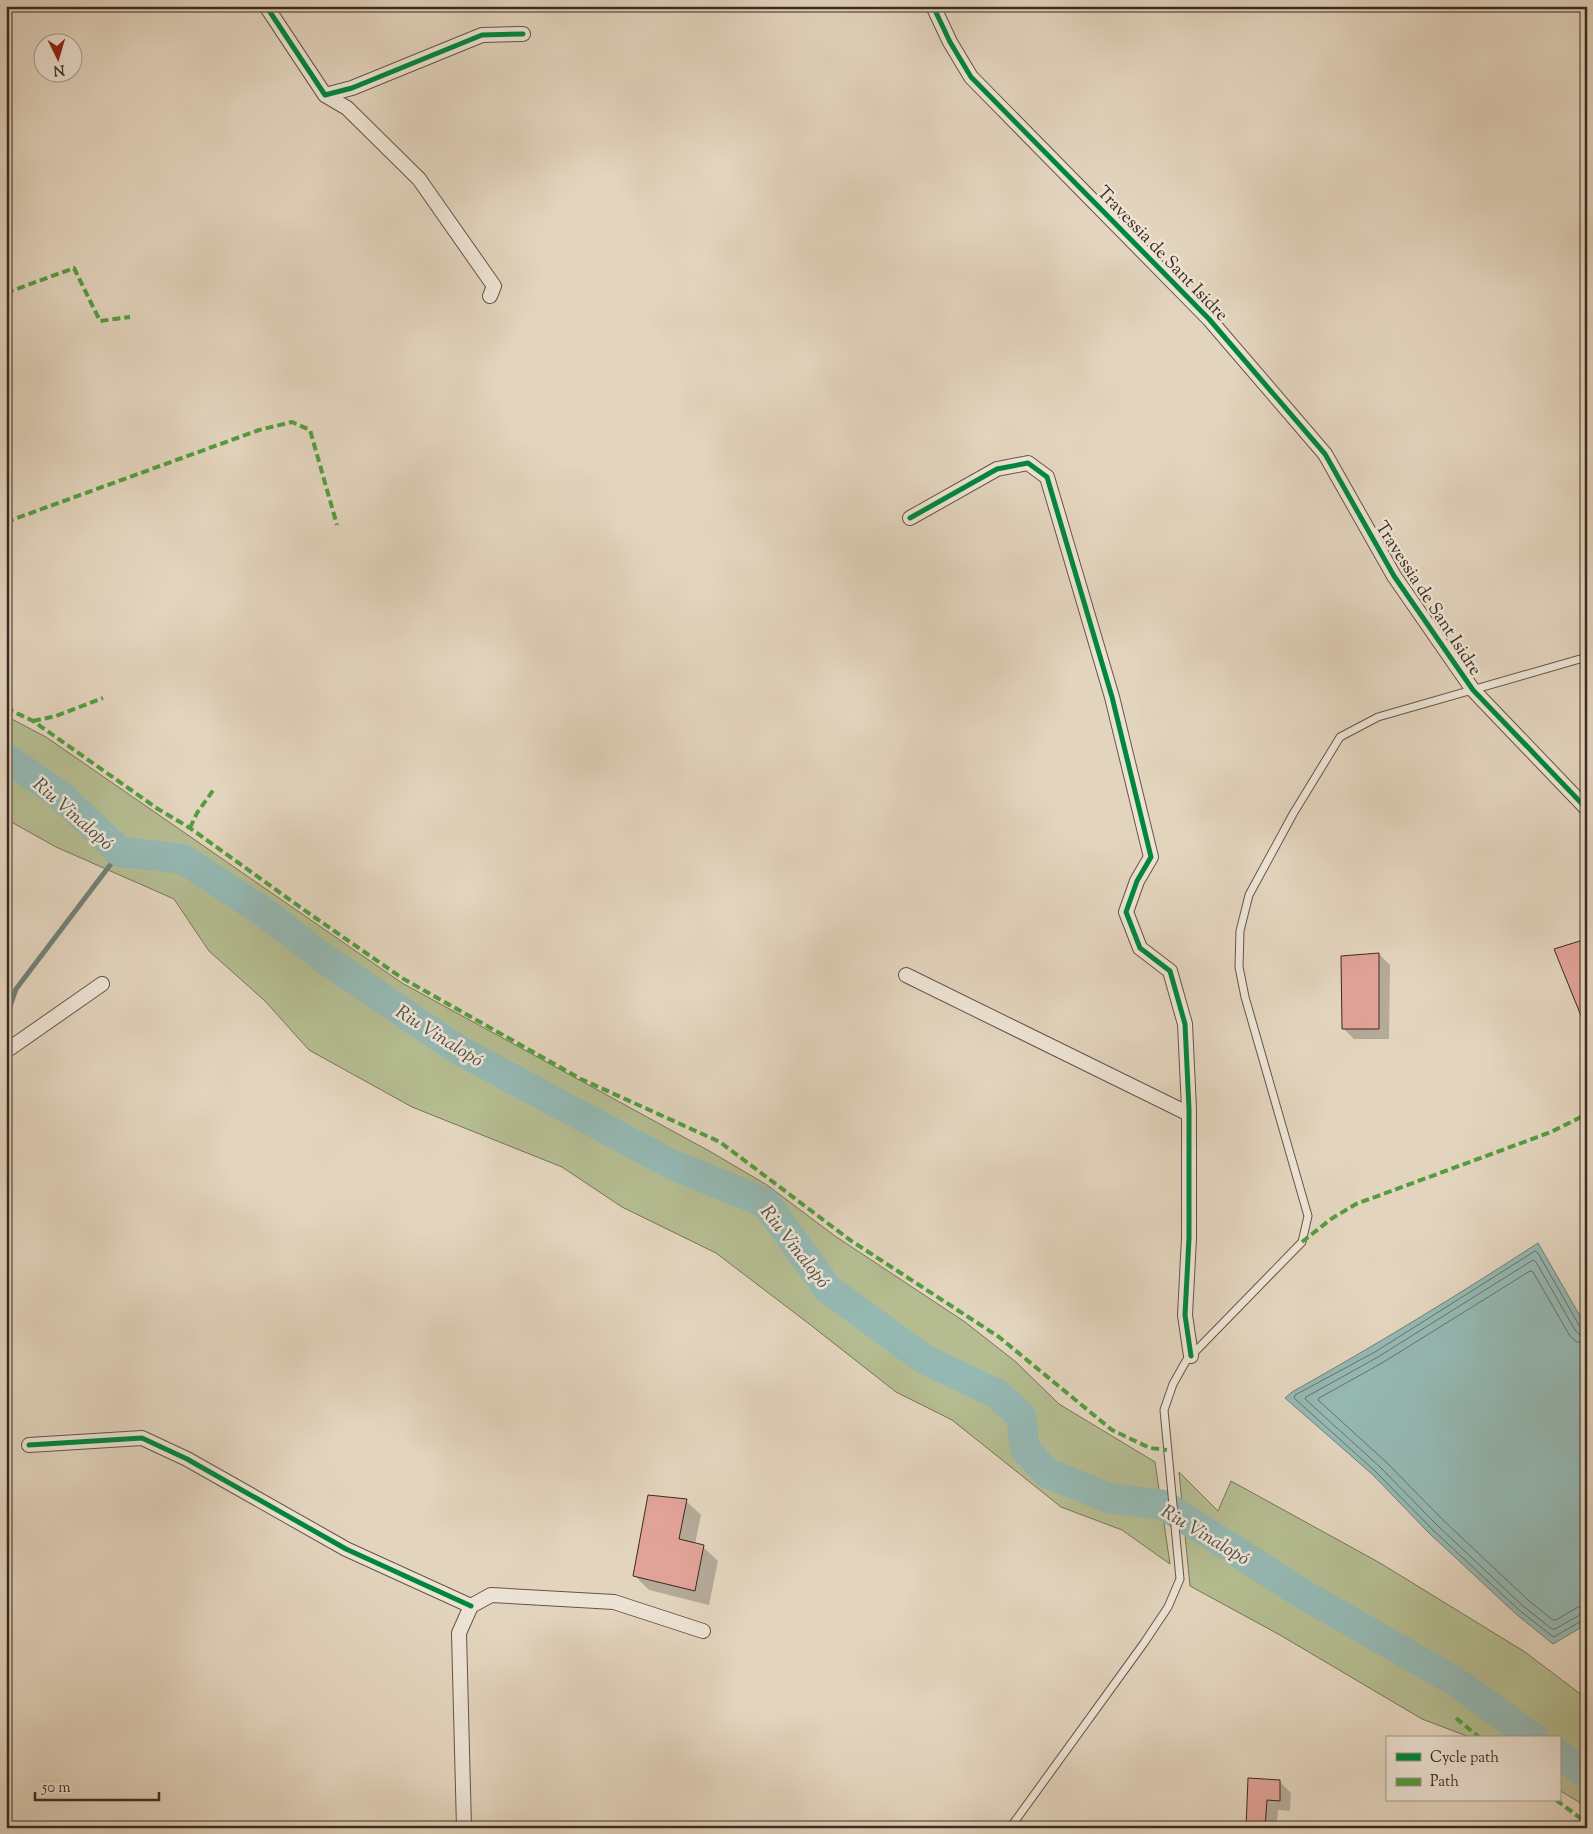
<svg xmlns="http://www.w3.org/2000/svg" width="1593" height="1834" font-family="'Sorts Mill Goudy',serif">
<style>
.green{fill:#b4bc90;stroke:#777458}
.water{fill:#95b8b2;stroke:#718078}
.shadow{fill:#0003}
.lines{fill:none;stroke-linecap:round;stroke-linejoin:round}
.shore{stroke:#68726a;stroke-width:1}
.stream{stroke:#718078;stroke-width:5}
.river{stroke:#95b8b2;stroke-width:30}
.building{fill:#e1a297;stroke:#3a2b21}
.lane-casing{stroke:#645548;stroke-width:9}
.street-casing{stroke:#645548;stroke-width:16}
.lane{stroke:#ede3d4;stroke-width:7}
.street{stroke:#ede3d4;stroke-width:14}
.quiet{stroke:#529d3f;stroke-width:4;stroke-dasharray:8 4;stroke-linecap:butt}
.cycleway-casing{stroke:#ede3d4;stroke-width:8}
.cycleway{stroke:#00873e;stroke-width:5}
.labels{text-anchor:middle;stroke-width:5;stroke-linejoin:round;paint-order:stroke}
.street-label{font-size:18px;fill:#3a2b21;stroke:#ede3d4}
.water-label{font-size:19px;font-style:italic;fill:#514e45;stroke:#ede3d4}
</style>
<rect width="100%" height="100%" fill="#e3d4bd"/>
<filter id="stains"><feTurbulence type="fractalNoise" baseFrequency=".004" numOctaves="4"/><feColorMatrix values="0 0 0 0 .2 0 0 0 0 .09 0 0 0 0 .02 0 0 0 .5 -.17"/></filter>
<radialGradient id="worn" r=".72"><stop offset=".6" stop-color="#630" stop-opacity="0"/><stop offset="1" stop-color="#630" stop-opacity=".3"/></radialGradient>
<!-- green -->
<path class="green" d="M6,716L46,737L402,983L711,1152L767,1185L835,1236L965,1322L1016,1362L1059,1404L1155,1462L1170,1564L1122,1530L1061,1507L952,1420L896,1392L808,1323L716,1253L622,1207L562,1167L412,1107L309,1050L265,1001L209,951L174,899L56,847L6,819Z
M1179,1472L1218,1511L1231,1481L1380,1563L1525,1652L1587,1699V1807L1559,1790V1738H1472L1422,1719L1280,1635L1190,1586Z"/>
<!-- water -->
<path class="water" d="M1538,1243L1587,1328V1624L1553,1644L1516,1614L1429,1533L1372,1474L1285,1398L1292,1392C1376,1345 1458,1295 1538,1243Z"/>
<!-- shadow -->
<path class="shadow" d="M1582,941L1587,946V1015L1579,1007Z
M1379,954L1390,965L1389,1039H1354L1343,1028Z
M686,1501L701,1515L695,1544L703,1547L718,1561L709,1605L649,1590L634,1575Z
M1280,1782L1291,1793L1290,1811L1278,1810L1276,1828H1247Z"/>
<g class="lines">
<!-- shore -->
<path class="shore" d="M1587,1330L1580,1327L1538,1253L1535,1251L1375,1352L1295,1395L1294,1398L1375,1471L1433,1530L1519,1610L1552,1636L1554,1637L1583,1620H1587
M1587,1336L1580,1335L1575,1330L1536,1262L1533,1260L1378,1357L1306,1397L1305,1399L1379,1466L1437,1525L1523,1606L1552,1629H1555L1580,1615L1587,1613
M1587,1343L1577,1342L1570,1336L1533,1272L1530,1271L1382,1363L1319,1398L1318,1400L1385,1461L1443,1520L1528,1600L1553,1620H1556L1578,1607L1587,1606"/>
<!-- stream -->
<path class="stream" d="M6,1018L16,989L120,852"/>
<!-- river -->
<path class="river" d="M6,758L60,795L120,852L183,859L268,915L326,960L457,1049L671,1164L766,1203L828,1289L924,1359L997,1394L1021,1416L1025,1449L1047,1473L1109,1498L1164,1505L1301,1593L1453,1680L1534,1738
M1559,1755L1587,1774"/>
</g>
<!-- building -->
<path class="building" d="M1583,940L1587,954L1586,1028L1554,949Z
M1379,953V1029H1342L1341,956Z
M648,1495L687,1499L679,1539L704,1545L695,1591L633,1576Z
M1248,1778L1280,1780V1801L1267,1800L1265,1828H1246Z"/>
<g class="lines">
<defs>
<path id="lane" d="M1010,1828L1144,1643L1168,1607L1180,1579L1164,1410L1173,1384L1186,1361L1302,1242L1308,1216L1245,997L1239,967L1240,931L1249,895L1293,814L1340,737L1378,717L1587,657"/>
<path id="street" d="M266,6L325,95L352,88L482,35L523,34
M933,6L950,42L971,77L1209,319L1325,454L1394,576L1473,690L1587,809
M325,95L347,108L419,179L494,286L490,296
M910,518L997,469L1028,463L1047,477L1112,697L1151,857L1137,881L1126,912L1140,948L1170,971L1185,1024L1189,1109V1238L1185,1315L1191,1356
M906,975L1189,1114
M6,1051L102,984
M29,1445L142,1438L187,1459L346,1549L471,1606
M464,1828L459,1633L471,1606L491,1595L614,1602L703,1631"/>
</defs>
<!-- lane casing -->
<use href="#lane" class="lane-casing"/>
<!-- street casing -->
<use href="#street" class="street-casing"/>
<!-- lane -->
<use href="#lane" class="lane"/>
<!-- street -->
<use href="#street" class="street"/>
<!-- quiet -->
<path class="quiet" d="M6,293L74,268L100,321L130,317
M6,522L259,430L292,422L310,430L337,525
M6,708L33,721L158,809L190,828L307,912L402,978L581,1079L720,1142L850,1240L999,1337L1112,1430L1150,1448L1167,1450
M33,721L56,716L103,698
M190,828L197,813L214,789
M1302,1242L1331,1219L1356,1204L1551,1132L1587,1114
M1456,1718L1480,1738
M1556,1800L1587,1823"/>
<defs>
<path id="cycleway" d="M266,6L325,95L352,88L482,35L523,34
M933,6L950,42L971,77L1209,319L1325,454L1394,576L1473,690L1587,809
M910,518L997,469L1028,463L1047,477L1112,697L1151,857L1137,881L1126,912L1140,948L1170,971L1185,1024L1189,1109V1238L1185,1315L1191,1356
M29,1445L142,1438L187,1459L346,1549L471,1606"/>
</defs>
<!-- cycleway casing -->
<use href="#cycleway" class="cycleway-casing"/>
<!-- cycleway -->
<use href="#cycleway" class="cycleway"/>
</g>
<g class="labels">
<!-- street labels -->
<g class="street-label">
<text transform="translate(1163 253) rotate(46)" y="6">Travessia de Sant Isidre</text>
<text transform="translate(1429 598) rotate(57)" y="6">Travessia de Sant Isidre</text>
</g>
<!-- water labels -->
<g class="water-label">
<text transform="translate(74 813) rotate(41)" y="7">Riu Vinalopó</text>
<text transform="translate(440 1035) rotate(32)" y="7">Riu Vinalopó</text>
<text transform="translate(796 1246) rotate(52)" y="7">Riu Vinalopó</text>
<text transform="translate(1206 1534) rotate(31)" y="7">Riu Vinalopó</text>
</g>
</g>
<!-- margin -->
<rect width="1593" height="1834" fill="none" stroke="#e3d4bd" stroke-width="25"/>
<rect x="8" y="8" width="1578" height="1819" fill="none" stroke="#3a2b21" stroke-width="2.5"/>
<rect x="12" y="12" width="1568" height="1809" fill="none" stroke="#3a2b21"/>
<!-- legend -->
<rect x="1386" y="1736" width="175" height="65" fill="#ede3d4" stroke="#a5998c"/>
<rect x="1396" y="1753" width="25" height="8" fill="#00873e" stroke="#a5998c"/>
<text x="1430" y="1762" font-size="15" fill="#3a2b21">Cycle path</text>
<rect x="1396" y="1778" width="25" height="8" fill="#529d3f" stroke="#a5998c"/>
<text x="1430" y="1786" font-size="15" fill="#3a2b21">Path</text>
<!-- north arrow -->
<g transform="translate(58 58) rotate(175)"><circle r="24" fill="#ede3d4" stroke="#a5998c"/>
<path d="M0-4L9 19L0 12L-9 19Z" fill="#8f2418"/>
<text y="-8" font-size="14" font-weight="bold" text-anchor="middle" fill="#3a2b21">N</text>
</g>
<!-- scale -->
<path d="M35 1792v8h124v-8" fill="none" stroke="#3a2b21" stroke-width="2.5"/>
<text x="42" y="1792" font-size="15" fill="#3a2b21" stroke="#ede3d4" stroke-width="4" paint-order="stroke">50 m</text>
<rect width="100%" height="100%" filter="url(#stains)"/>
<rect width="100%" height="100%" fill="url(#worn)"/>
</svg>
